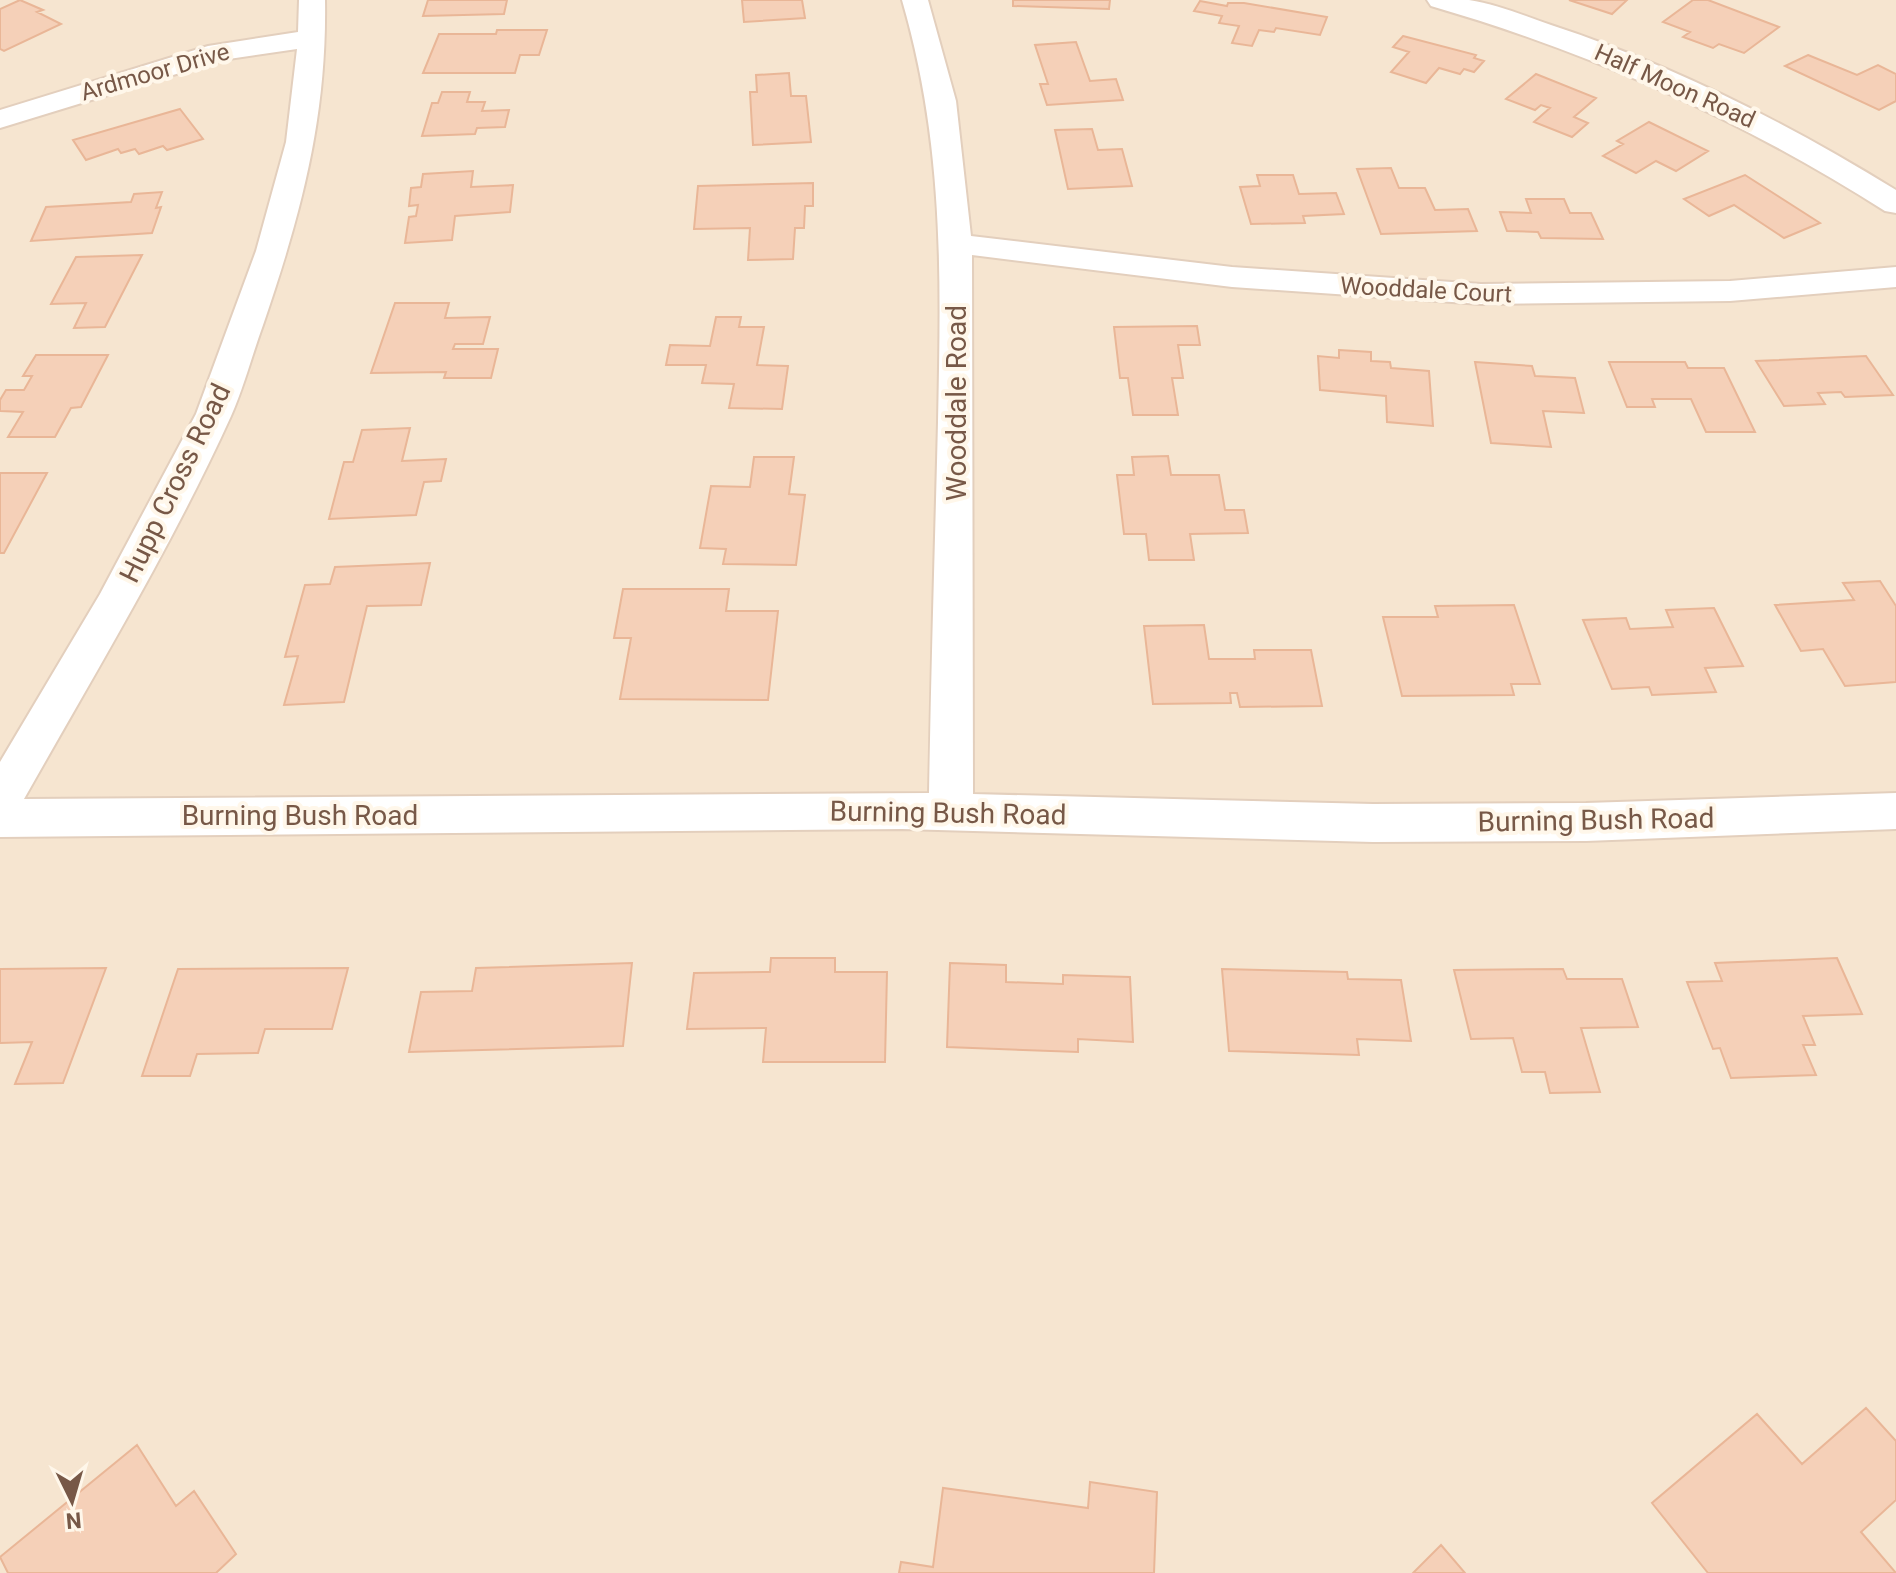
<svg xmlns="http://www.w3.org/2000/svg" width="1896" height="1573" viewBox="0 0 1896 1573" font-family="Roboto,sans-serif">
  <rect width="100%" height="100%" fill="#fef3e2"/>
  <path fill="#f6e5d0" d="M0,0H1896V1573H0Z"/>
  <path fill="#f5d0b8" stroke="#e9b697" stroke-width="2" d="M20,0L43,10L37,12L61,24L4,51L0,49V9Z
    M428,0H507L504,14L423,16Z
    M742,0H802L805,18L744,22Z
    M1013,0H1110L1109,9L1013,6Z
    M1569,0H1627L1612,14Z
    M1693,0H1708L1779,27L1744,53L1719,44L1713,48L1683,37L1690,32L1663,22Z
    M1200,1L1227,6L1228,3H1244L1327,17L1320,35L1276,28L1274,32L1259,30L1252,46L1232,43L1239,26L1219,23L1222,16L1194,11Z
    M497,30H547L539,55H520L515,73H423L439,34H496Z
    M1403,36L1476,55L1474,58L1484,61L1474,72L1464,69L1460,74L1439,68L1426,83L1391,72L1409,52L1393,47Z
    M1076,42L1090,81L1116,79L1123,100L1047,105L1040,84H1048L1035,45Z
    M1808,55L1857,75L1878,65L1896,74V101L1879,110L1785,66Z
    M789,73L791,96H806L811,142L753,145L750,92H757L756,75Z
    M1536,74L1596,98L1574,117L1588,123L1572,137L1534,122L1550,108L1541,105L1535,110L1506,99Z
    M442,92H470L467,102H485L482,111L509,110L505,127L477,128L475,134L422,136L432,103H438Z
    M180,109L203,139L167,150L163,146L139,154L135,149L121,153L118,149L86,160L73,140Z
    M1649,122L1708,151L1676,171L1656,161L1636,173L1603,156L1623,144L1617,141Z
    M1092,129L1098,150L1122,149L1132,186L1068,189L1055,130Z
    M1391,168L1399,188H1425L1435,210L1468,209L1477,231L1381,234L1357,169Z
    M473,171L471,187L513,185L510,212L455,216L452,240L405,243L409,217L416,216L418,205L409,206L411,188L421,187L423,174Z
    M1257,175H1293L1299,194L1336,193L1344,214L1303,216L1305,223L1251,224L1240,187L1260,186Z
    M1745,175L1820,223L1784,238L1734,205L1709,216L1684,199Z
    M813,183V206H805L804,228H795L793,259L748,260L750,228L694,229L698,186Z
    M162,192L156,208L161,207L152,233L31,241L46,207L131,202L134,194Z
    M1526,199H1564L1570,213H1591L1603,239L1541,238L1538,232L1507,231L1500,212L1531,213Z
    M142,255L105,327L74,328L86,303L51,304L76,257Z
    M395,303H449L445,318L490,317L483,344H455L453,349H498L491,378H444L446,372L371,373Z
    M716,317H741L739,327H764L757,365L788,366L782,409L729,408L734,384L702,383L706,365H666L670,345L710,346Z
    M1197,326L1200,345H1178L1183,378H1172L1178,415H1133L1128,378H1120L1114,327Z
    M1339,350L1371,352V361L1390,362L1391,368L1429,371L1433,426L1387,422L1386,396L1320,390L1318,356L1339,358Z
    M36,355H108L81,407L71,408L55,437H8L23,412L0,411V400L6,390H24L32,376H23Z
    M1866,356L1893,395L1845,397L1841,392L1818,393L1825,404L1784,406L1756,361Z
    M1475,362L1532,366L1535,376L1575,378L1584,413L1543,411L1551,447L1491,443Z
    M1609,362H1685L1688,368H1724L1755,432H1706L1691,399H1652L1655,407H1627Z
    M410,428L402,461L446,459L441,481L424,482L416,515L329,519L344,462H353L362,430Z
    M1168,456L1171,475H1219L1225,510H1244L1248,533L1190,534L1194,560H1149L1146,534H1124L1117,475H1134L1132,457Z
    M754,457H794L789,494L805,495L796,565L723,564L726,549L700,548L711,486L750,487Z
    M0,473H47L4,553H0Z
    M430,563L421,605L367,606L344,702L284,705L298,656L285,657L305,585L330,584L335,567Z
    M1880,581L1896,606V682L1845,686L1823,649L1801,651L1775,605L1854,600L1843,583Z
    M623,589H729L726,611H778L768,700L620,699L631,638H614Z
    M1514,605L1540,684H1511L1514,695L1402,696L1383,617H1438L1435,606Z
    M1714,608L1743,666L1705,668L1716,692L1652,695L1649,687L1612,689L1583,620L1626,618L1630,629L1673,627L1666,610Z
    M1204,625L1209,659H1255L1254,650H1311L1322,706L1240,707L1237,693H1230L1231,703L1153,704L1144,626Z
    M771,958H835V972H887L885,1062H763L766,1028L687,1029L694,973L770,972Z
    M1837,958L1862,1014L1803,1016L1815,1045H1803L1816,1075L1731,1078L1720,1048L1713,1049L1687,982L1722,981L1715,963Z
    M632,963L623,1046L409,1052L421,992L472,991L476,968Z
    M950,963L1006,965V982L1063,984V975L1130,977L1133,1042L1078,1039V1052L947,1047Z
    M106,968L63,1083L15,1084L32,1042L0,1043V969Z
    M348,968L332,1029H265L258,1053L197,1054L190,1076H142L178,969Z
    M1222,969L1347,972L1348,979L1401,980L1411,1041L1357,1039L1359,1055L1229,1051Z
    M1563,969L1567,979H1622L1638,1027L1581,1028L1600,1092L1550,1093L1545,1072H1522L1513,1038L1471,1039L1454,970Z
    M1866,1408L1896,1441V1500L1861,1532L1896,1573H1708L1652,1503L1757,1414L1802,1464Z
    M137,1445L176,1506L194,1491L236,1554L216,1573H8L0,1557Z
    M1090,1482L1157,1492L1154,1573H899L901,1562L933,1567L943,1488L1088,1508Z
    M1441,1545L1465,1573H1413Z"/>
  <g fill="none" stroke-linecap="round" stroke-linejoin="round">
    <g stroke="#e3cfbd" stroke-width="4">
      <path id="minor" d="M299,0H325C327,118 301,214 263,325C252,355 244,387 231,416C171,548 95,673 24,799L929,793C931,669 935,546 938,422C941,274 944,144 902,0H928L956,101L971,236L1232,267L1481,284L1730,281L1896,267V287L1730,301L1481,304L1232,287L972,255L973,794L1373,804L1586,803L1896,793V829L1586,841L1373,842L902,829L0,837V762L100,594L196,414L256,251L286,142L297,49L222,60L0,128V110L208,46L298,32Z
        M1427,0C1440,0 1456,0 1469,0C1496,4 1525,16 1551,25C1673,65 1787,123 1896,190V213L1885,211C1742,120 1593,53 1431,6Z"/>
    </g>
    <use href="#minor" fill="#fff" fill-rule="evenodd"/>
  </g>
  <g text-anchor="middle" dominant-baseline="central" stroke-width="8" stroke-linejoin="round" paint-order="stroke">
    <g font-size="24" fill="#775847" stroke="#fff7ea">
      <text transform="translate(155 72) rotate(-16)">Ardmoor Drive</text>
      <text transform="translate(1675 86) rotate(24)">Half Moon Road</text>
      <text transform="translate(1426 290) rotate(3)">Wooddale Court</text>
    </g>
    <g font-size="28" fill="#775847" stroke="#fff7ea">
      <text transform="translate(956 403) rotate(-90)">Wooddale Road</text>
      <text transform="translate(175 483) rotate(-64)">Hupp Cross Road</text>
      <text transform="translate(948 813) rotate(1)">Burning Bush Road</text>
      <text x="300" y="815">Burning Bush Road</text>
      <text transform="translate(1596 820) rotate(-1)">Burning Bush Road</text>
    </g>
  </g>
  <g transform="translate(72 1501) rotate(175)" stroke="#fff7ea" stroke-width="6" paint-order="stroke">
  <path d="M0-6L14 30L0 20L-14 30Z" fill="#775847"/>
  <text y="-12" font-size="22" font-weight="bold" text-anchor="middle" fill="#775847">N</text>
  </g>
</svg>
